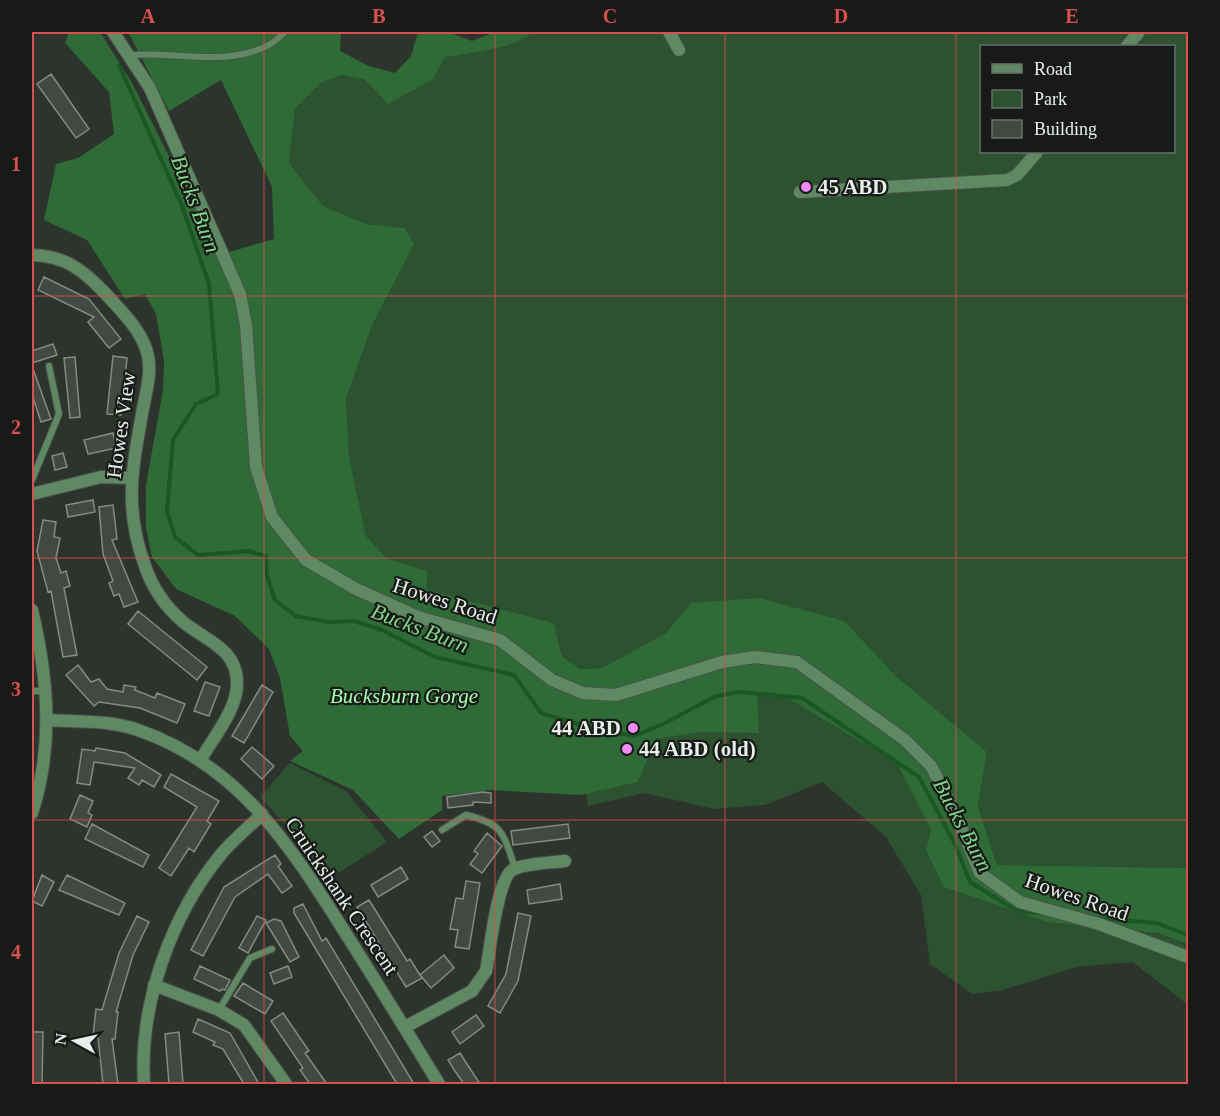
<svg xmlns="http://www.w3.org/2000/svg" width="1220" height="1116" viewBox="0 0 1220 1116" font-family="Georgia,serif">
  <rect width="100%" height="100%" fill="#2d342d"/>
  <path fill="#2d5230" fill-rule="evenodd" d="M532,32H1188V868L997,865L978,806L987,752L896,676L843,621L692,603L666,633L602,668L580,669L562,656L554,623L426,590L427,571L386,558L366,536L349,457L346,398L404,228L367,224L323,206L289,163L295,109L322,82L342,75L365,80L432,79L445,57C466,54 519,48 532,32ZM982,46H1174V152H982Z
    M757,695L784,696L897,762L931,830L926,850L1188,944V1005L1133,962L1076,967L1003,990L972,994L930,964L921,895L886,837L822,782L765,805L714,809L644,793L588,806L586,792L638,782L656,739L701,732Z
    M290,763L346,791L387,842L326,881L297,837L260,797Z"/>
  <path fill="#2e6b36" d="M69,32H100L132,83L219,255L274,239L272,187L221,80L169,111L128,32H341L340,51L369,66L395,73L411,56L418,32H448L472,41L495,32H532C520,48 466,54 445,57L433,79L388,104L365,80L342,75L322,82L295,109L289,163L323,206L367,224L404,228L414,244L372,325L346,398L349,457L366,536L386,558L427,571V590L554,623L562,656L580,669L602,668L666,633L691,603L759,598L844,621L896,676L987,752L978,806L997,865L1188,868V944L1158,933L1048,922L944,887L926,850L931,830L897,763L784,696L757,695L759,733L701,732L656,739L638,782L580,795L491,790L442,796V810L399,839L353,790L290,761L303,751L290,736L280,678L269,649L235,616L176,589L152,557L146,528V485L163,390L164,361L156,314L145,294L125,299L87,240L44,220L56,164L78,158L114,134L109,92L65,43Z"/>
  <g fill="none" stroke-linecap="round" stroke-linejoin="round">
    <path stroke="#195824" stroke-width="4" d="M119,65L182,206L209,284L218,394L196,404L173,440L167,511L175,537L198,555L249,551L266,556L267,576L275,600L296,616L329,622L354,621L382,630L435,657L514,675L541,713L594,729L634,736L665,723L716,696L740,692L802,698L919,777L955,844L970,882L1017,911L1041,913
      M1096,918L1157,923L1188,935"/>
  </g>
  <path fill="#424942" stroke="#838b84" stroke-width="1.5" d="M51,74L89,129L76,138L37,84Z
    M44,277L89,299L121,339L109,348L88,322L94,317L38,290Z
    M53,344L57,355L32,363V351Z
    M113,356L127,358L121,415L107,414Z
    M75,357L80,417L70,418L64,358Z
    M32,366L51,419L41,422L32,394Z
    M113,433L116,448L88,454L84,440Z
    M63,453L67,467L55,470L52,456Z
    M93,500L95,512L68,517L66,505Z
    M113,505L117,539L112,540L138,602L124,607L119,594L114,596L109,583L113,581L103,554L99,507Z
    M43,520L56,522L54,537L60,538L56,558L61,573L66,571L70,586L64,588L77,655L63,657L51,591L48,592L37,551Z
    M138,611L207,667L197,680L128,624Z
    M78,665L91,682L99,679L107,689L123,692L124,685L136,687L135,690L155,698L157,693L185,704L177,723L140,708L99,702L94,706L66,675Z
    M205,682L220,687L209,716L194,711Z
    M262,685L273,692L244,743L232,736Z
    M252,747L274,766L262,779L241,759Z
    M96,748L125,753L161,775L154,787L142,780L139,785L128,778L135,768L94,762L90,785L77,783L82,749L95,751Z
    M171,774L219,801L207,821L211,824L194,852L189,848L171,876L159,868L197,807L164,787Z
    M482,792L491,793V803L473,802V805L448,808L447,797Z
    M80,795L93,801L88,813L92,815L87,827L70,819Z
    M92,824L149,855L143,867L85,839Z
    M568,824L570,838L513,845L511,831Z
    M432,831L440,841L432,847L424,837Z
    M487,833L502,846L482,873L470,864L478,854L474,851Z
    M275,855L281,864L278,866L292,886L282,893L268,874L235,897L203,956L191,950L224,887Z
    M401,867L408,879L378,897L371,885Z
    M42,875L54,882L42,906L32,901Z
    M67,875L125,903L119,915L59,890Z
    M466,881L480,883L469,949L455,947L458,930L450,929L456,898L463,899Z
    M560,884L562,899L529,904L527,890Z
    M369,900L407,961L410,959L422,978L406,987L357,907Z
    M303,904L322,941L326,938L414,1084H397L294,913V908Z
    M518,913L531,916L518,981L500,1013L488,1006L506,974Z
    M137,916L149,922L133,955L116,1012H118L115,1039H112L118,1084H103L98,1037L93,1036L96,1009L102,1010L119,953Z
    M257,916L266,920L248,953L239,948Z
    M274,919L281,921L299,957L290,962L266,923Z
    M444,955L454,968L431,988L420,975Z
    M200,966L230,980L225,990L222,989L220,991L194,979Z
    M288,966L292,977L274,984L270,973Z
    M243,983L273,1001L265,1014L234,996Z
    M283,1013L309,1051L305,1053L327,1084H310L300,1070L303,1068L271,1021Z
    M476,1015L484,1026L460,1044L452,1032Z
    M198,1019L230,1033L259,1084H244L223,1049L213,1045L215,1042L193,1032Z
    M32,1032H43L42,1084H32Z
    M179,1032L183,1084H169L165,1034Z
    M460,1053L467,1064L480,1084H464L455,1071L448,1060Z"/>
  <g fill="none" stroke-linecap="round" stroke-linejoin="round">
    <g stroke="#4b524b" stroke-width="8">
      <path id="lane" d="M130,55C175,51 224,67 267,46C274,43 280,36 285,32
        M32,480L59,414L49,366
        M32,691H46
        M442,830L466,815C504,824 503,833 515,868
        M219,1010L250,958L272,949"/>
    </g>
    <g stroke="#4b524b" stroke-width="14">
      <path id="street" d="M113,32L150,88L240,294L246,325L256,467L272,517L306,560L356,589L418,617L500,640L552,680L583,693L616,695L722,662L755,657L797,662L905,740L931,766L955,813L980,873L1020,902L1099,924L1188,957
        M669,32L679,50
        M1127,46L1139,32
        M800,192L1007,180L1017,175L1037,152
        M32,255C65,256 82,269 105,293C121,311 143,331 148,356C152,374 145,396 142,414C132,470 124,509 145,566C152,587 166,607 182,621C204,640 237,648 237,682C238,709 213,738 201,759
        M32,494L101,477L130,478
        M32,610C48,678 54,745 32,813
        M48,720C77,722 111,720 138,730C242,766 292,849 348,937C379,986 409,1035 439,1084
        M154,985L219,1010L244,1025L286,1084
        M405,1027L472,991L486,971C490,952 497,876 514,869C528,863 550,863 565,861
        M144,1084C139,1004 171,915 222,853C234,839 249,827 262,814"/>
    </g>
    <use href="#lane" stroke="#5f8962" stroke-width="6"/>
    <use href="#street" stroke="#5f8962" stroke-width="12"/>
  </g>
  <path fill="none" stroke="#da504f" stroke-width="1.5" stroke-opacity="0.55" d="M264,32V1084M495,32V1084M725,32V1084M956,32V1084M32,296H1188M32,558H1188M32,820H1188"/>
  <g fill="#f18af4" stroke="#171a17" stroke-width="2">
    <circle cx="806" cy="187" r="6"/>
    <circle cx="633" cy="728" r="6"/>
    <circle cx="627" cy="749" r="6"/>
  </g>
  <g text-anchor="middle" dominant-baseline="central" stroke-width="4.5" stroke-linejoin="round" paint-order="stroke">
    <g font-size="21" font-weight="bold" fill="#eaeeea" stroke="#171a17" text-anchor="start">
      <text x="818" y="187">45 ABD</text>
      <text x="621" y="728" text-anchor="end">44 ABD</text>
      <text x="639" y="749">44 ABD (old)</text>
    </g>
    <g font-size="21" fill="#eaeeea" stroke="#171a17">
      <text transform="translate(121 425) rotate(-82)">Howes View</text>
      <text transform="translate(445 601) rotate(18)">Howes Road</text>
      <text transform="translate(342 896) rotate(56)">Cruickshank Crescent</text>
      <text transform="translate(1077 897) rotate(19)">Howes Road</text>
    </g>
    <g font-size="21" font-style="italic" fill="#a7fcae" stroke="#171a17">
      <text x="404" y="696">Bucksburn Gorge</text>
    </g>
    <g font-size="22" font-style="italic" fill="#83d78b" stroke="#171a17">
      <text transform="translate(196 204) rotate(69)">Bucks Burn</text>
      <text transform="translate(420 628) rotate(21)">Bucks Burn</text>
      <text transform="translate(963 825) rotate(62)">Bucks Burn</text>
    </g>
  </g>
  <rect width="1220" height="1116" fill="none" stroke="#171a17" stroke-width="66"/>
  <rect x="980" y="45" width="195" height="108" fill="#171a17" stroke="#6b6f6b" stroke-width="1.5"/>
  <rect x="992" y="64" width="30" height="9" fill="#5f8962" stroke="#6b6f6b" stroke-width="1.5"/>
  <text x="1034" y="75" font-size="18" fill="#eaeeea">Road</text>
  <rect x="992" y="90" width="30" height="18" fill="#2d5230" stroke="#6b6f6b" stroke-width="1.5"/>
  <text x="1034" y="105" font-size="18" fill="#eaeeea">Park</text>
  <rect x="992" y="120" width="30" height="18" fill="#424942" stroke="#6b6f6b" stroke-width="1.5"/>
  <text x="1034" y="135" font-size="18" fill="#eaeeea">Building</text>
  <g transform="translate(75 1041) rotate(278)" stroke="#171a17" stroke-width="4.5" paint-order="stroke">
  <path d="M0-4.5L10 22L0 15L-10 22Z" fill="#eaeeea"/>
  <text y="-9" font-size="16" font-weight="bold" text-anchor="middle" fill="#eaeeea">N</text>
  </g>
  <rect x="33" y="33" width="1154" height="1050" fill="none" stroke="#da504f" stroke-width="2"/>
  <g font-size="20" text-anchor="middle" font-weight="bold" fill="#da504f">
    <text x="148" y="23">A</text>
    <text x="379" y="23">B</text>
    <text x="610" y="23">C</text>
    <text x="841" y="23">D</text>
    <text x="1072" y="23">E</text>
    <text x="16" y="171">1</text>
    <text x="16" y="434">2</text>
    <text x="16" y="696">3</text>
    <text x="16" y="959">4</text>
  </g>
</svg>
